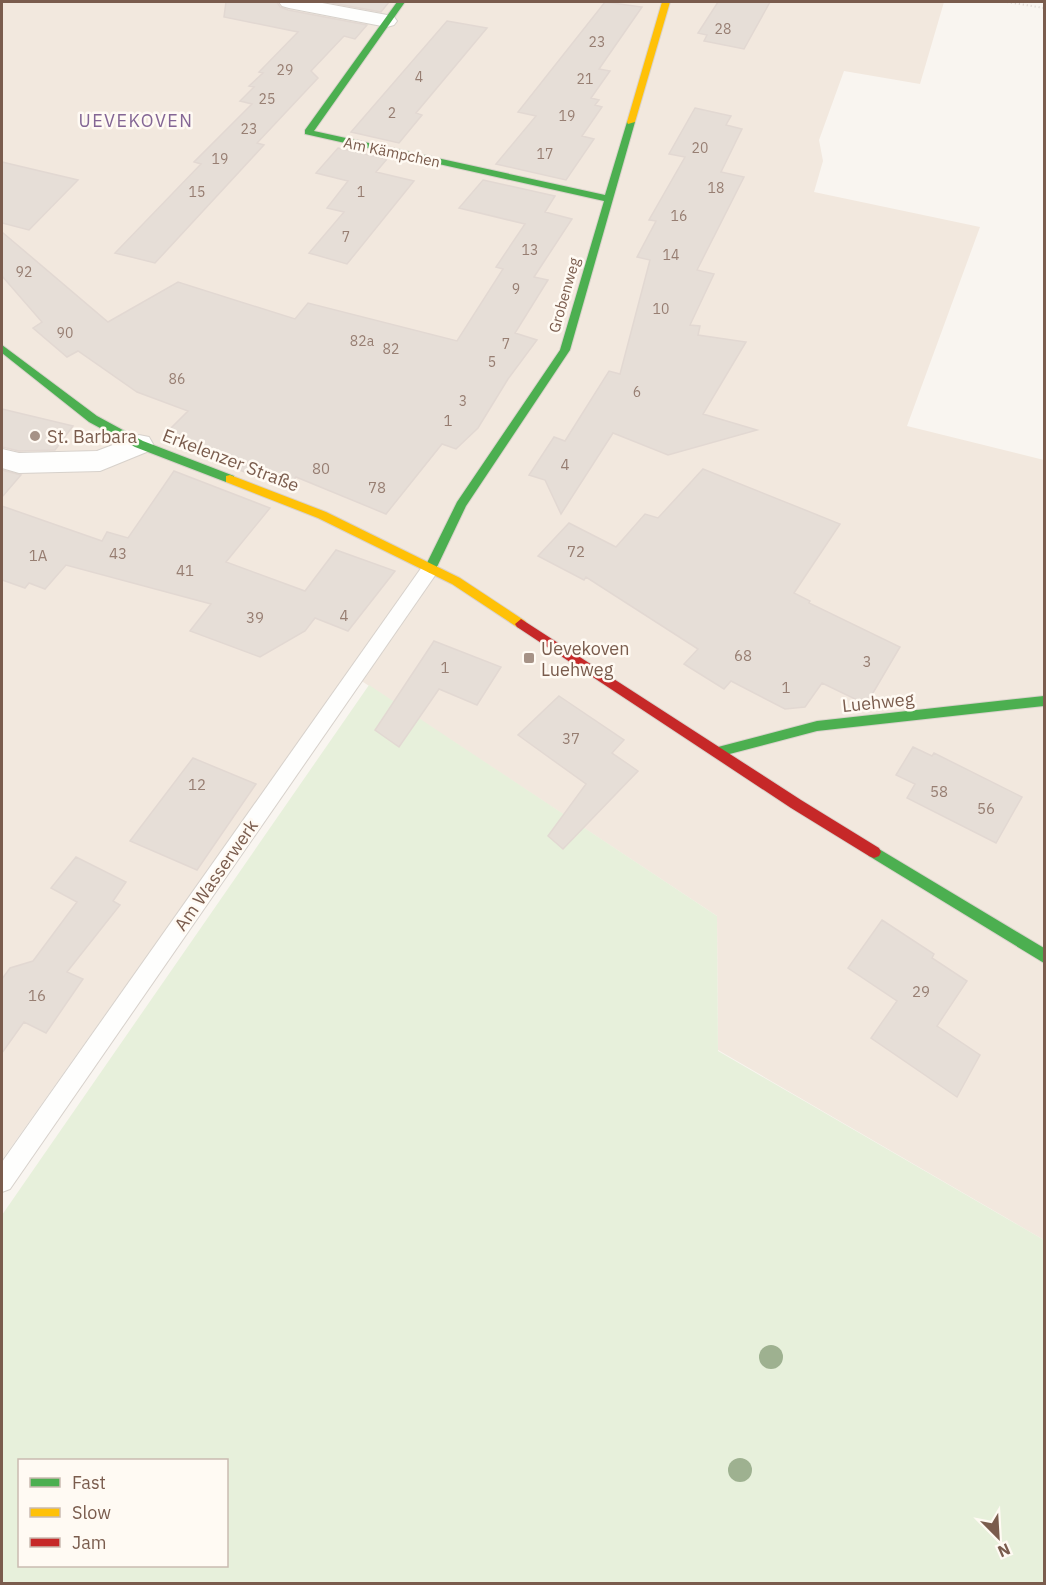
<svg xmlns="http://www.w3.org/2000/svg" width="1046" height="1585" viewBox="0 0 1046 1585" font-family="'IBM Plex Sans',sans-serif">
  <rect width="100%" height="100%" fill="#f9f5f0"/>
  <path fill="#f2e8de" d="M2,2H944L920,84L844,71L819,140L823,161L814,192L980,227L907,426L1044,460V1240L718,1050L717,916L348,672L2,1160Z"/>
  <path fill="#e7f0db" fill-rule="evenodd" d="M369,685L717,916L718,1051L1044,1240V1583L2,1584V1215ZM20,1460H226V1566H20Z"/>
  <path fill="#e6ded7" stroke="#e2d8d2" stroke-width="1.5" d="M226,2H277L280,7L288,10L367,25L355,39L344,36L311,71L318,78L257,143L264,145L155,263L115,253L201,164L194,162L252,104L240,101L254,87L249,86L263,73L259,72L298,32L224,17Z
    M327,2H389L381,12Z
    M605,2L642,7L599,69L610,71L591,98L599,100L595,105L602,107L582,136L594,139L566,180L496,164L536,116L518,112Z
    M718,2H770L744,49L704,41L707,35L698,33Z
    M447,21L487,28L416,113L422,115L399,143L351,132Z
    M695,108L731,116L726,125L742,129L721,172L744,177L697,270L714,274L690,325L700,326L698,335L746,342L703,414L757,430L668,455L613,433L561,514L545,480L529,475L554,437L565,441L609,371L620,374L650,260L637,257L656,221L649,220L685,157L669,154Z
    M338,148L387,159L376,172L414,181L347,264L309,253L344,212L327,208L348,181L316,173Z
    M2,162L78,180L29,230L2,223Z
    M483,180L555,196L545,212L572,219L534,277L548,280L515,333L537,340L508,379L478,428L456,449L442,444L386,514L296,477L286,488L188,450L192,443L166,433L188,411L137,392L78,351L67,357L33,328L42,322L2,276V232L108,322L178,282L295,319L308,303L457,341L503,269L496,267L525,224L459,208Z
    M2,409L73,426L55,450L19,451L2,447Z
    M703,469L840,524L794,593L810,601L809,603L900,647L870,698L857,700L822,683L805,707L785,709L731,681L724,689L684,664L698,649L586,577L584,580L538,556L569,523L616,547L645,514L658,518Z
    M2,470L21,475L2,497Z
    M174,471L270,508L226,562L305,591L336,550L395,571L348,631L315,618L305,631L260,657L190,631L211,604L66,565L45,589L29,583L25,588L2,580V506L102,541L107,532L128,538Z
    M434,641L501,667L477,705L439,689L399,747L375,730Z
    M559,696L624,740L612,753L638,771L563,849L548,836L586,784L518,735Z
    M913,747L932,756L934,753L1022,797L996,843L907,798L915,784L896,775Z
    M193,758L256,784L197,870L130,841Z
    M76,857L126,882L113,901L120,905L67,972L83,979L46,1033L24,1022L2,1053V979L10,968L33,961L77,902L51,888Z
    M882,920L934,954L932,958L967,981L937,1026L980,1055L957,1097L871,1038L897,1001L848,968Z"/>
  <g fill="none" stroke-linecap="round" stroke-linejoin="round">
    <g stroke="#d7d1cb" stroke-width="2">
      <path id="lane" d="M430,563L436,564L439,569L436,574L10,1189L2,1192V1162L424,564Z"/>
    </g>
    <g stroke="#d7d1cb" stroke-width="2">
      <path id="street" d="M279,2H317L387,15L394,17L397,21L394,25L387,27L289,8L282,6Z
        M139,435L149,437L153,444L149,451L100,471L19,473L2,468V449L19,453L97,451Z"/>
    </g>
    <g stroke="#d9d2cb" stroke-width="2">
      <path id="fast" d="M397,2H405L314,131L605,195L627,122L631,119L635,122L570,350L466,506L436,569L430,573L424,569L457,502L560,350L604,201L305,134V130Z
        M2,345L97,416L143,441L234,476V482H226L135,447L89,422L2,353Z
        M1044,696V706L817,731L718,757L713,756L711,752L713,748L718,747L817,721Z
        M874,846L1044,948V963L869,856L867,852L869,848Z"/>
    </g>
    <g stroke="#d9d2cb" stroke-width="2">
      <path id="slow" d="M662,2H670L635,122L628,124L627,122Z
        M230,475L326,512L460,578L525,621L527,624L521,629L517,627L452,584L318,518L226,482V476Z"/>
    </g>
    <g stroke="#d9d2cb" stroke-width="2">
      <path id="jam" d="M521,619L801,800L879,848L881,852L879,856L874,858L869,856L791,808L517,627L515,624Z"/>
    </g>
    <path stroke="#dcd5d0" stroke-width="2" stroke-dasharray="1 3" stroke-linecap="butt" d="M1007,2L1044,8"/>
    <use href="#lane" fill="#fefefd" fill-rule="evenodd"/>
    <use href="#street" fill="#fefefd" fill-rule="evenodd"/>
    <use href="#fast" fill="#4caf50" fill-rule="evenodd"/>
    <use href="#slow" fill="#ffc107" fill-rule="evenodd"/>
    <use href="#jam" fill="#c62828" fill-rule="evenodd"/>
  </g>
  <g fill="#9eb190">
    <circle cx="771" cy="1357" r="12"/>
    <circle cx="740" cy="1470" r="12"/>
  </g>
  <g fill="#a69286" stroke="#fffaf3" stroke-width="2">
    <circle cx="35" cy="436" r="6"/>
    <rect x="523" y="652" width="12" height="12" rx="3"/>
  </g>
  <g text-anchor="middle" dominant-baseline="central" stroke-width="5" stroke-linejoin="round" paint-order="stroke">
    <g font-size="14" fill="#977e72">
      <text x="723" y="29">28</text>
      <text x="597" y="42">23</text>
      <text x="285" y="70">29</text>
      <text x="419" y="77">4</text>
      <text x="585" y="79">21</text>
      <text x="267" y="99">25</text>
      <text x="392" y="113">2</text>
      <text x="567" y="116">19</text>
      <text x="249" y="129">23</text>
      <text x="700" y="148">20</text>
      <text x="545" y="154">17</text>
      <text x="220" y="159">19</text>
      <text x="716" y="188">18</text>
      <text x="197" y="192">15</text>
      <text x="361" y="192">1</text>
      <text x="679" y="216">16</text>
      <text x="346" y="237">7</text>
      <text x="530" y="250">13</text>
      <text x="671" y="255">14</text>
      <text x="24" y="272">92</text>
      <text x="516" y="289">9</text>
      <text x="661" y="309">10</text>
      <text x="65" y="333">90</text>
      <text x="362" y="341">82a</text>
      <text x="506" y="344">7</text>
      <text x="391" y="349">82</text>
      <text x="492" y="362">5</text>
      <text x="177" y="379">86</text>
      <text x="637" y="392">6</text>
      <text x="463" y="401">3</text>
    </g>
    <g font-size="15" fill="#7a5c4d" stroke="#fffaf3">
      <text transform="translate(392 152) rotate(12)">Am Kämpchen</text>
      <text transform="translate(564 295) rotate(-74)">Grobenweg</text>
    </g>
    <g font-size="15" fill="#977e72">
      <text x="448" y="420">1</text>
      <text x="565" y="464">4</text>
      <text x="321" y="468">80</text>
      <text x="377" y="487">78</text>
      <text x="576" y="551">72</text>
      <text x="118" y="553">43</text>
      <text x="38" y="555">1A</text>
      <text x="185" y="570">41</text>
      <text x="344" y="615">4</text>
      <text x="255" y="617">39</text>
      <text x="743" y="655">68</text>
      <text x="867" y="661">3</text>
      <text x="445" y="667">1</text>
      <text x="786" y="687">1</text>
      <text x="571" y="738">37</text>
      <text x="197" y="784">12</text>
      <text x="939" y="791">58</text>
      <text x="986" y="808">56</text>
      <text x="921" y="991">29</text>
      <text x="37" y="995">16</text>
    </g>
    <g font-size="18" letter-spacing="1.5" fill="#846695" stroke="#fffaf3">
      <text x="136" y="120">UEVEKOVEN</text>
    </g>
    <g font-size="18" fill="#7a5c4d" stroke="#fffaf3" text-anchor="start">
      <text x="47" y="436">St. Barbara</text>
      <text x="541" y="648">Uevekoven<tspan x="541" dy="21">Luehweg</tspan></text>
    </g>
    <g font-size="18" fill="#7a5c4d" stroke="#fffaf3">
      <text transform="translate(231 460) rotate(21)">Erkelenzer Straße</text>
      <text transform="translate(878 702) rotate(-6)">Luehweg</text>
      <text transform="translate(216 875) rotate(-55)">Am Wasserwerk</text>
    </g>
  </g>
  <rect width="1046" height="1585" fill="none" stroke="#7a5c4d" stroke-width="6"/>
  <rect x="18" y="1459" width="210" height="108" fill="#fffaf3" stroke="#cabbb1" stroke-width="1.5"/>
  <rect x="30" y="1478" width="30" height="9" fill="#4caf50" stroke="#cabbb1" stroke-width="1.5"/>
  <text x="72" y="1489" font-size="18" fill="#7a5c4d">Fast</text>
  <rect x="30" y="1508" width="30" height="9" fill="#ffc107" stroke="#cabbb1" stroke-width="1.5"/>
  <text x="72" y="1519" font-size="18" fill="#7a5c4d">Slow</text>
  <rect x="30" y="1538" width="30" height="9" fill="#c62828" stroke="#cabbb1" stroke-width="1.5"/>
  <text x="72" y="1549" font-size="18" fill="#7a5c4d">Jam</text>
  <g transform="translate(998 1537) rotate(156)" stroke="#fffaf3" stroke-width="4.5" paint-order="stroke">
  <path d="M0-4.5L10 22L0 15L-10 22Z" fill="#7a5c4d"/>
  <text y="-9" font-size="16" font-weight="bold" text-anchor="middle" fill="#7a5c4d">N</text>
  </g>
</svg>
